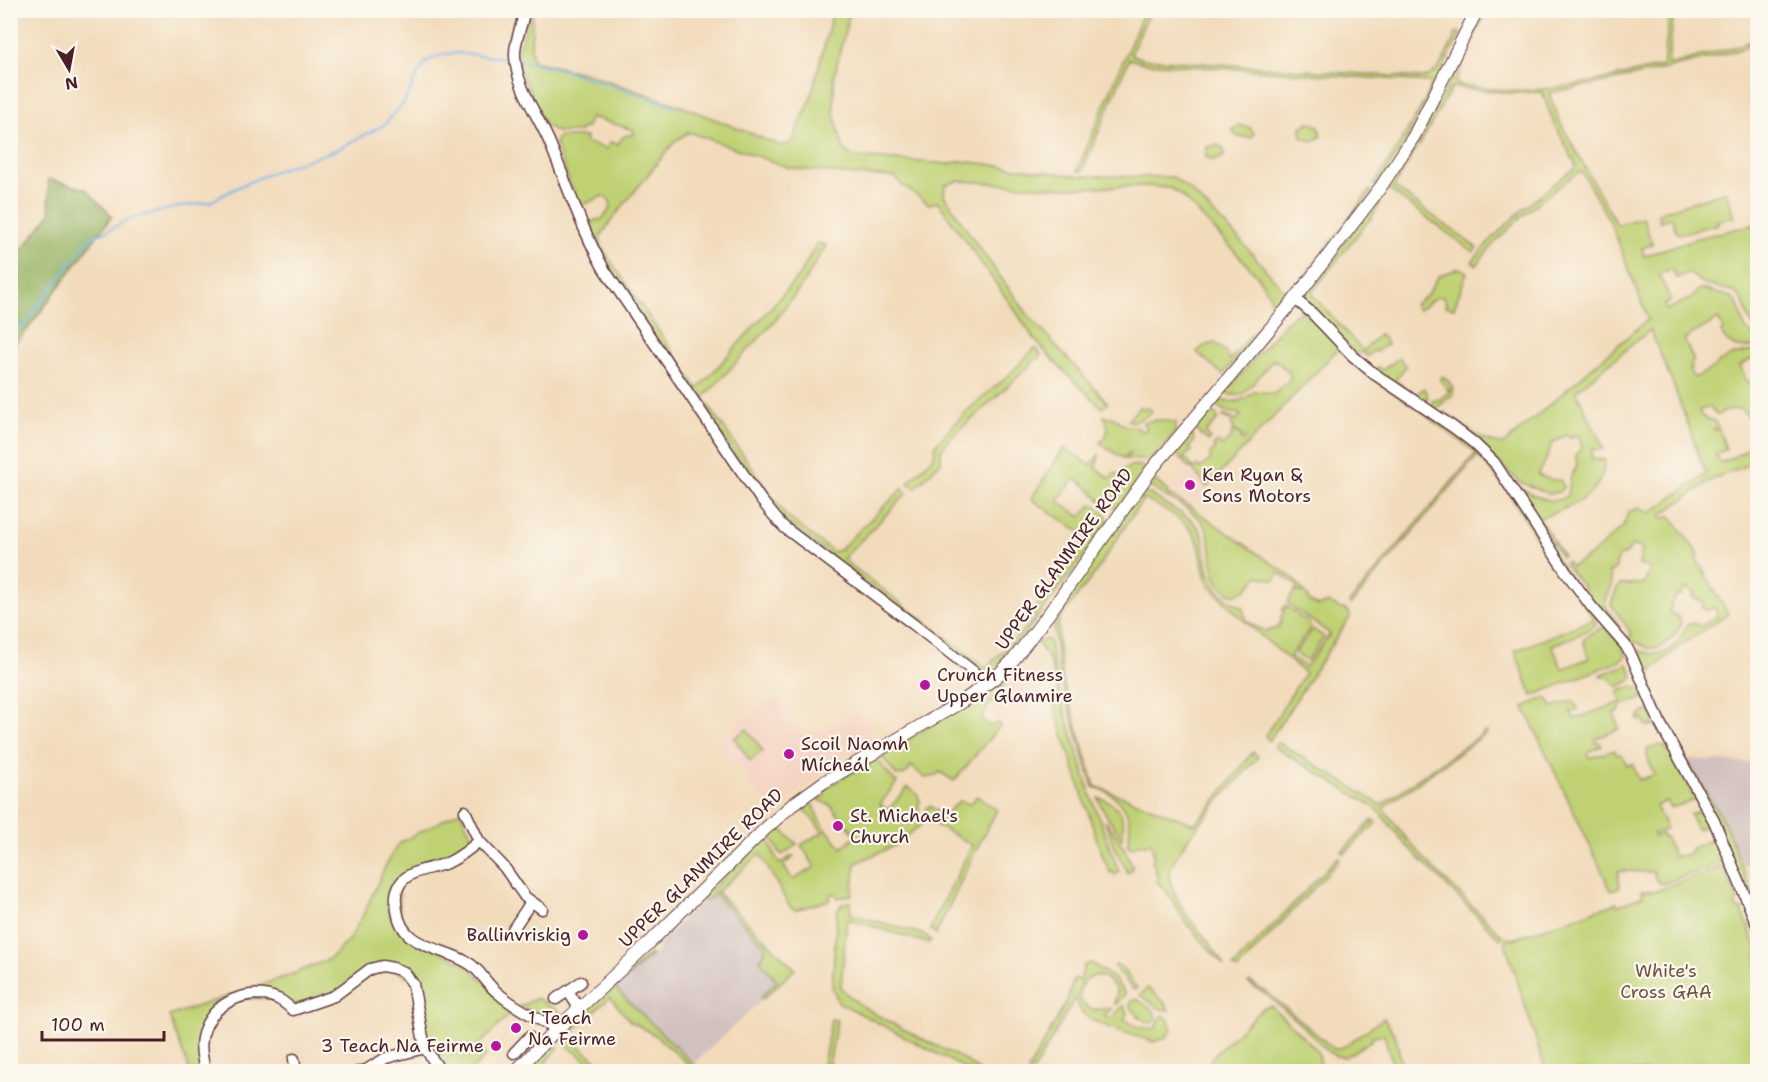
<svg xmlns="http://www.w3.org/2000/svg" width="1768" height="1082" viewBox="0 0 1768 1082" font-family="'Shantell Sans',sans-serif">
  <rect width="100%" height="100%" fill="#fbf7ec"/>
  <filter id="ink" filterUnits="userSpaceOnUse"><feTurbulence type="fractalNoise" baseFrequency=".0167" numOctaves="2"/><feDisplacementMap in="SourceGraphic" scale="12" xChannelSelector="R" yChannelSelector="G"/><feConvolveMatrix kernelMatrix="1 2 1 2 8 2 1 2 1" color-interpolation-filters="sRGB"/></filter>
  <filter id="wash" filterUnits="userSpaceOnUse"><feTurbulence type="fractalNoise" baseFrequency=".008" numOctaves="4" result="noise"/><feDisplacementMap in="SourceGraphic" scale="24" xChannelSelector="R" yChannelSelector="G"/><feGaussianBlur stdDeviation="1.35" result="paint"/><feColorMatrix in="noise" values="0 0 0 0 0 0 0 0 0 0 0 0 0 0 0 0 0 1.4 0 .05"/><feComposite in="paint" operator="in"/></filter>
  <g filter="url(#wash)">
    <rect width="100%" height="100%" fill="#f2dbbb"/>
    <path fill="#f5d3c2" d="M1184,462L1189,467H1190L1207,487L1189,506L1167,493L1179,481L1181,483L1185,480L1183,477L1186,475L1178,467Z
      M1016,670L1042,688L1057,703L1054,706L1043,709L1018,705L1000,690Z
      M775,697L806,738L857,710L877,740L829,767L774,811L715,740Z"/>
    <path fill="#d1c0bd" d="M1686,759L1757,763V865H1742L1725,824Z
      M717,892L795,969L693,1064L615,988L651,956L659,952V943L703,899L706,902Z"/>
    <path fill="#bfd173" stroke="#84784f" stroke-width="1.5" d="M529,11H533L531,46L533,61L591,75L689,109L782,146L792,142L810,101L833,11H850L834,77V113L843,148L853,157L950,164L961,161L971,162L1077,176L1173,177L1191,191L1239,239L1281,287L1287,291L1293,290L1336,236L1370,190L1373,192L1339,237L1223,375L1197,352L1204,346L1215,343L1225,351L1230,360L1272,311L1270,296L1257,275L1182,196L1170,188L1148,186L1066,188L959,181L945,185L944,195L977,245L1029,316L1108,403L1102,408C1073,379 1040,352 1019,316L938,202L929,204L901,184L895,177L856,175L790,168L689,132L675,141L614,217L600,237L602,248L698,389L799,276L817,243L826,245L805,281L775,321L703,398L785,515L833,552L839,550L903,488L907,493L843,559L986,668L1036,618L1034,615L1037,606L1088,537L1031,499L1064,448L1090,465L1099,455L1096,468L1109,478L1115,473L1120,475C1126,466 1132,464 1142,466L1144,473L1118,508C1094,503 1097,491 1077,480H1073L1058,501L1081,517L1090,506L1094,505L1105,513L1107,520L1109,522L1016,646L1012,648L1013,649L995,668L984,673L782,519L772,509L603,260L589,231L592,221L602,219L611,208L610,201L604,196C595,198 587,205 578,205L555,143L558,137H586L585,142L607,149L609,142L618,144C621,137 626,134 633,135L634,130L591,117L586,128L581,129L580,132H557L547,126L545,127L519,67L518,49L528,22Z
      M1144,11H1150L1131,53L1133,55L1144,59L1423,78C1442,74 1449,47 1457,32L1461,33L1405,143L1377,187L1374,185C1389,161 1404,137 1418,112C1423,103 1431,92 1431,82L1144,63L1129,59L1082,171H1077Z
      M1483,11H1487L1465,56L1458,77L1452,76Z
      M1670,11H1674L1668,65L1728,49L1757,39V44C1690,66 1619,79 1549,93L1560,122L1617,225L1643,217L1652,244L1642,248L1644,256L1694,239L1757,224V252L1754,253L1755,257H1758L1757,328C1746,324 1748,305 1739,296C1730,287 1715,289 1704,284C1698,281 1694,275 1688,273L1676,278L1672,269L1659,274L1671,301L1664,305L1666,310L1692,298L1699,289C1706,289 1711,292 1718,294C1723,295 1728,295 1732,298C1746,308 1736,332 1757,335V345C1743,351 1726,347 1721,331L1724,329L1718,319L1684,339L1693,359V362L1690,365L1692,368L1689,370L1694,378L1715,367L1719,362L1734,355L1757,350V356L1740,366L1747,383L1756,379L1753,370L1757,367V425L1741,409H1732L1717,415L1709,407L1700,410V414C1704,419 1708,421 1714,420L1718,427L1714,428L1715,431L1719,429L1726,449L1716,454L1720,463L1744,452L1757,439L1758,461L1715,478L1661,515L1664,519L1670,515L1699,555L1696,558L1728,614L1683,644L1648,673L1654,693L1652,694L1642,665L1634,653L1637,650C1665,659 1676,651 1687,625L1693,623L1701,626L1718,616L1714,607L1708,611L1702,608L1704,602L1692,597L1694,592L1684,588L1681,596L1676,595L1669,612C1672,614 1679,616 1680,620C1684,629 1665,646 1657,648C1646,651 1636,639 1626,639L1632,635L1611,604L1618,586L1621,584H1645L1650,568L1639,565L1642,551L1640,547L1632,546L1626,554L1619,556L1615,569L1609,572C1610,577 1612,581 1611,586C1609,593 1603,597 1605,604C1608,614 1619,619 1619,630L1615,628L1564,563L1567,561L1571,567L1591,555L1624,526L1628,512L1638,508L1650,513L1706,474L1673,384L1650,330L1576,391L1600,440L1603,449H1592V459L1605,460C1603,497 1569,508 1539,518L1563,556L1561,557L1517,490L1522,489C1537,496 1554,507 1568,495L1571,476L1577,466L1576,455L1582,447L1579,437L1575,435L1571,437L1566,435L1552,443L1546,460L1538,475L1552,480H1560L1564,486L1559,492L1549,494L1520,482L1442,415L1445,412C1462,425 1482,444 1504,444L1648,319L1612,226L1582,172L1577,173C1544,197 1500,231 1477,265L1472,262C1500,226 1539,195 1576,167L1575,163L1554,123L1542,92L1509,93L1452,87L1419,146L1416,144L1451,79L1457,80V85C1473,86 1491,89 1507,90C1560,92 1613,77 1663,66Z
      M1309,122L1319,126L1321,137L1312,141L1302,138L1301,127Z
      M1239,125L1250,128L1254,133L1251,138L1236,136L1232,130Z
      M1218,145L1224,149V156L1214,161L1205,156L1207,147Z
      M1413,148L1416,149L1394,187L1477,248L1473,252L1386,187Z
      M1726,191L1734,217L1717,220L1718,224L1679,234L1676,232L1672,218L1660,221L1658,213Z
      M1382,193L1384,195L1373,215L1311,293L1363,351L1380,334L1387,344L1376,352L1374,350L1367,357L1363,352L1360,354L1354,353L1306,301L1304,295Z
      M1459,268L1467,272L1454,308L1445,306L1446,304L1443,297H1437L1418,310L1414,305L1427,295L1439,276Z
      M1300,309L1415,407L1366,374L1338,349L1207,487L1191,467L1189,468L1173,450L1190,434L1193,436L1194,442L1189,447L1192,451L1184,457L1194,468L1197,465L1200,468L1211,459L1210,453L1215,449L1213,446L1218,442L1222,446L1232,437L1231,432L1233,431L1243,436L1241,439L1243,441L1246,438L1233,429L1234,428L1231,423L1234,421L1232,418L1229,420L1223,417L1224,415L1237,420L1241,415L1223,410L1215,405L1219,400C1234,404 1243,401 1255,391L1274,394L1290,379V374L1278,362L1273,360C1262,372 1254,385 1241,395H1230L1226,392L1286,322L1294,315L1300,313Z
      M1034,349H1037L1041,355L979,413L950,438L941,450V462L915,488L908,483L934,456L936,444L968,410L1008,376Z
      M1399,358L1406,366L1395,380L1416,396L1423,388L1426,391L1428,398L1421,401L1375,371L1378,367L1382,370Z
      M1443,376L1449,382L1454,390L1453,394L1435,410L1432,408V401L1440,399L1451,390L1449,389L1448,390L1440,379Z
      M1140,406L1144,410L1147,407L1152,411C1145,417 1138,424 1128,420Z
      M1420,411L1465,440L1495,468L1598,620C1592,632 1565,640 1552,645L1562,669L1589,658L1583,641C1588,634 1596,630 1604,627L1618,640L1626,655L1625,658L1615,663L1532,696L1515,651L1594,619L1549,558L1508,492L1478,455L1351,605L1349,603L1476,453Z
      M1208,413L1217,415L1218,419L1206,433L1210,439L1208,441L1194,429Z
      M1104,416L1114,418L1124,425L1137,427L1142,432L1147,428L1143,423C1155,419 1163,419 1176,423L1175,432L1152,459L1145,461L1144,460L1125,459L1131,453L1130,452L1123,458L1100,443C1109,434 1110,427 1104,416Z
      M1151,480L1157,482L1168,492L1167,494L1189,506L1293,578L1304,591L1295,590L1298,586L1279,573L1275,580L1259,576C1252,582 1247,591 1238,594C1233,596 1229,594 1226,590C1205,573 1216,546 1205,526C1196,510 1167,499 1152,488V485L1149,482Z
      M1140,492L1149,494L1192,520L1200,530L1203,538L1209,573L1217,589L1232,602L1242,607L1246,619L1252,625L1266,631L1278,628L1282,620L1280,618L1285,611L1282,610L1285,606L1295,612L1301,618L1307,620L1311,627L1290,656L1306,667L1330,634L1287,603L1295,591L1299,593H1305L1310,602L1319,606L1330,603L1340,609H1344L1349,612L1350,617L1269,741L1265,736L1305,673C1280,652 1254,631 1231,608C1224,601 1215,593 1209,584C1203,575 1203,564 1201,553C1196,523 1169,511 1143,499L1093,576L1059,619L1058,643L1063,681L1095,786L1194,824L1211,806L1253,752L1258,757C1240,778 1169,852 1169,875C1170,885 1176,897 1181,905C1192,926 1216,947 1224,966L1187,924L1167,892L1156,880L1159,877L1155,872L1157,870L1152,862L1154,856L1152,852L1155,850L1150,842L1145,845L1140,843L1132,848L1128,846C1127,840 1130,834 1130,827C1129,806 1113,791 1093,787L1059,674L1054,632L1055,617L1061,604Z
      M1313,629L1324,637L1307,661L1295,653Z
      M1048,639L1050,643L1054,669L1061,699L1090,793L1119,872L1115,875L1112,871L1110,873L1100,849L1054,706L1060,700L1049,659L1037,642Z
      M1628,664L1633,675L1630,681L1617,687L1611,679L1600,675Z
      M1005,680L1007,681L1001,689L1002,691L992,703L988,691Z
      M1633,686L1638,688L1641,695H1644V698L1620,706V711L1614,713L1619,729L1595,739L1596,743L1599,742L1602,746L1588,752L1590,758L1615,750L1617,755L1620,754L1623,756L1627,766L1633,764L1639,780L1654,775L1647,756V749L1658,745L1665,746L1667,751H1670L1692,793L1694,796L1696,795L1698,799L1671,808L1666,801L1656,806L1667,829L1653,834L1654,837L1662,834L1663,837L1665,836L1674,857L1680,855L1682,856L1690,853L1691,849L1712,839L1718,841L1724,856L1720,863L1663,884L1657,882L1653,872L1618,871L1620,887L1611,890L1524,707L1547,697L1552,707L1574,701L1578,709L1571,712L1574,719L1622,702L1618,692Z
      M985,693L989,705L981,719L991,726L998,723L1000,726L954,781L940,772L935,776L925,778L911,766C908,773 904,776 897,776L883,758V754Z
      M1656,700L1686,759L1725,824L1756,903L1750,899L1653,701Z
      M1650,710L1655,725L1646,726L1643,719L1639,721L1638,717L1641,716L1640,714Z
      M747,729L763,751L750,761L734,738Z
      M1486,731L1487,733L1383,808L1405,837L1431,866L1503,936L1500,939L1405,844L1376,808L1274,747L1277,743L1281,744L1381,805Z
      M875,759C884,764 887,776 897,782L880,804L888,810L908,787L916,793L920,800L918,809L923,823L894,846L856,863L852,895L838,898L835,893L830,895V900L795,910L790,907L760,854L717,892L795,969L763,999L761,997L777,981L760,960L764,954L766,947L715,894L706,902L703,899L706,894L766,839H768L779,864L792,856L794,857L783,865L793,880L815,867L801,845L823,832L801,805L808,807L813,804L819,820L842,848L856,835L832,808L833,807L819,800L825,796L824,789Z
      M977,796L997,810L977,848L936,934L930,929L972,845L927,820L926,808L930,806L944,816L959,801L970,804Z
      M1098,798C1119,802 1127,819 1122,839C1115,826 1101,811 1098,798Z
      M1702,810L1710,824L1697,829L1690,814Z
      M460,811L474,840L440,862L399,879L400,929L465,964L515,1009L478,1046L486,1056L471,1071H445L427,1045L414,980L384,964L334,996L293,1010L275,998L233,999L203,1034L206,1071H190L169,1016L293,974L331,958L350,938L362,917L386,865L399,843Z
      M1105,820C1113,831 1132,856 1132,869L1128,873L1114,847Z
      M1373,820L1376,823L1344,854L1342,851Z
      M779,827L797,844L782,855C778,852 772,839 772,833Z
      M1338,857L1340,860L1237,970L1233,967Z
      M1721,867L1728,869L1726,872L1738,900L1735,904L1737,909L1742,910L1757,949L1758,1057L1753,1058L1754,1062L1757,1061V1071H1546L1505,942L1506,938L1513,939L1617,903L1618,906L1643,896L1642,891H1656Z
      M851,902V914L925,935L931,940L928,943L847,919L841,986C848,1006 938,1046 961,1058C968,1062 974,1067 980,1071H970L838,1002L832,986L837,911L842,904Z
      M650,954L651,956L615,988L693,1064L704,1071H698L690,1066L655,1035L630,1021L610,997L576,1028L572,1036L578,1045L609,1071H600L564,1043L561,1036L563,1030L623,974L629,972Z
      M1091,963L1114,978L1125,994L1116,1004L1114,1003C1118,993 1118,989 1110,982C1089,961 1066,997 1089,1008C1097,1012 1104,1007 1112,1009L1104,1015L1106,1018L1112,1017L1124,1005L1127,1013L1124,1019C1134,1026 1143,1030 1155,1028L1163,1015L1168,1019L1172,1030L1165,1038L1153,1042C1134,1034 1093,1026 1081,1011C1078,1007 1077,1002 1075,998L1033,1071H1028L1067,1001L1074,978L1080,981L1084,965Z
      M1116,965L1121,967L1137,988L1134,990L1114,967Z
      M1250,982L1268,993L1334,1049L1343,1047L1384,1018L1396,1037L1403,1071H1395L1384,1035L1372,1036V1040L1345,1057L1336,1056L1328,1052L1309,1032L1268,996L1248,983Z
      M1148,988L1165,1003L1169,1010L1161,1009L1140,995Z
      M537,998L561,1013L551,1023L520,1006Z
      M1137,999L1153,1010L1156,1018L1152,1023C1142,1022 1135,1013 1130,1006L1131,1000Z
      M1271,1006L1318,1051L1320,1067L1317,1071H1210V1061L1214,1055L1263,1008Z
      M831,1019L837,1020L828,1071H822Z
      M550,1043H556L559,1048L538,1071L522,1072Z"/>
    <path fill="#97b365" stroke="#706948" stroke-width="1.5" d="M48,179L86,189L112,216L27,330L11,348V262L17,256L50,214Z"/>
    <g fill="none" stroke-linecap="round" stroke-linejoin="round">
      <path stroke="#77b2e8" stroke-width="2" d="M521,60L564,70L676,107
        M10,331L23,326L89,239L133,218L178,207L210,202L238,187L275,171L336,150L384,125L404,103L418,73L427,61L444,54L457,53L512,59"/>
    </g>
  </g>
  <g filter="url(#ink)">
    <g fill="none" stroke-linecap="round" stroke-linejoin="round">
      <g stroke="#633b41" stroke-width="13">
        <path id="minor" d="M524,10C523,26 514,40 515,56C516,86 537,114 549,141C567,184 581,228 604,269L761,500L779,522L785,528L913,624L974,672L984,685
          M1295,299L1312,313L1353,356L1373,373L1453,427L1474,443L1494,462L1566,572L1591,606L1626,646L1632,657L1661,725L1714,821L1758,927
          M465,811L479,841L504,867L525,897L542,909
          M479,841C471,848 462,855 453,860C437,870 411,867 400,884C395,892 395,901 397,910C402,950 443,946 470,964C481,971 487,985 498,993C515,1008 537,1018 557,1029
          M513,929L531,902
          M568,991L579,1008
          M556,999L581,982
          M514,1053L529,1037
          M294,1059L296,1072
          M205,1072C203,1060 199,1046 203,1034C211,1003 248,986 278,999C283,1001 288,1006 293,1010L334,996L370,969L382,966L393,968L404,972L413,984L425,1048L441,1072
          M358,1072L366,1070L386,1058L425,1048"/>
      </g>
      <g stroke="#633b41" stroke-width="14">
        <path id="major" d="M515,1072L557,1029L648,944L764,830L792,805L824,782L963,701L996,677L1014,659L1050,612L1152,469L1295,299L1380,188L1414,136L1477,10"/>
      </g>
      <use href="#minor" stroke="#fff" stroke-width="10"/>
      <use href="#major" stroke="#fff" stroke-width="12"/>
    </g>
  </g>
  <g fill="#b5179e" stroke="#fbf7ec" stroke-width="2">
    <circle cx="1190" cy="485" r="6"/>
    <circle cx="925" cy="685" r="6"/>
    <circle cx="789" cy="754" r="6"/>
    <circle cx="838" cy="826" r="6"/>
    <circle cx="583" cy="935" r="6"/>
    <circle cx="516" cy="1028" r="6"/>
    <circle cx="496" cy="1046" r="6"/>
  </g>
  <g text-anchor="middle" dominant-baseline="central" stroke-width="4.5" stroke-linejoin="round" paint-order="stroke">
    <g font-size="18" fill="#4a1f2b" stroke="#fbf7ec" text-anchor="start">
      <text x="1202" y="475">Ken Ryan &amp;<tspan x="1202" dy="21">Sons Motors</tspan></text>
      <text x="937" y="675">Crunch Fitness<tspan x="937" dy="21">Upper Glanmire</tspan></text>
      <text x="801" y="744">Scoil Naomh<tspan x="801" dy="21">Mícheál</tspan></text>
      <text x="850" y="816">St. Michael's<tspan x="850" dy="21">Church</tspan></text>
      <text x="571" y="935" text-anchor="end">Ballinvriskig</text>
      <text x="528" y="1018">1 Teach<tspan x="528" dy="21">Na Feirme</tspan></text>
      <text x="484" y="1046" text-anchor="end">3 Teach Na Feirme</text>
    </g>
    <g font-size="18" fill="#4a1f2b" stroke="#fbf7ec">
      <text transform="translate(1064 559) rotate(-54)">UPPER GLANMIRE ROAD</text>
      <text transform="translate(701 868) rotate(-44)">UPPER GLANMIRE ROAD</text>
    </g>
    <g font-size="18" fill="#6d5441" stroke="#fbf7ec">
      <text x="1666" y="971">White's<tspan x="1666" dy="21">Cross GAA</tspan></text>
    </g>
  </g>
  <rect width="1768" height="1082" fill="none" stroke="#fbf7ec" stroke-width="36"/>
  <g transform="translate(69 69) rotate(170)" stroke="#fbf7ec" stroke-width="4.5" paint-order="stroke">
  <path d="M0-4.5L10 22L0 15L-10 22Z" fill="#4a1f2b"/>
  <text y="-9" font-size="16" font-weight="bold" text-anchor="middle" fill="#4a1f2b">N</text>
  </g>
  <path d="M42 1031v9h122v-9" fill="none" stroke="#4a1f2b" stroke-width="3"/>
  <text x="51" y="1031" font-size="18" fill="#4a1f2b" stroke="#fbf7ec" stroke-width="4.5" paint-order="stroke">100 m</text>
</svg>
